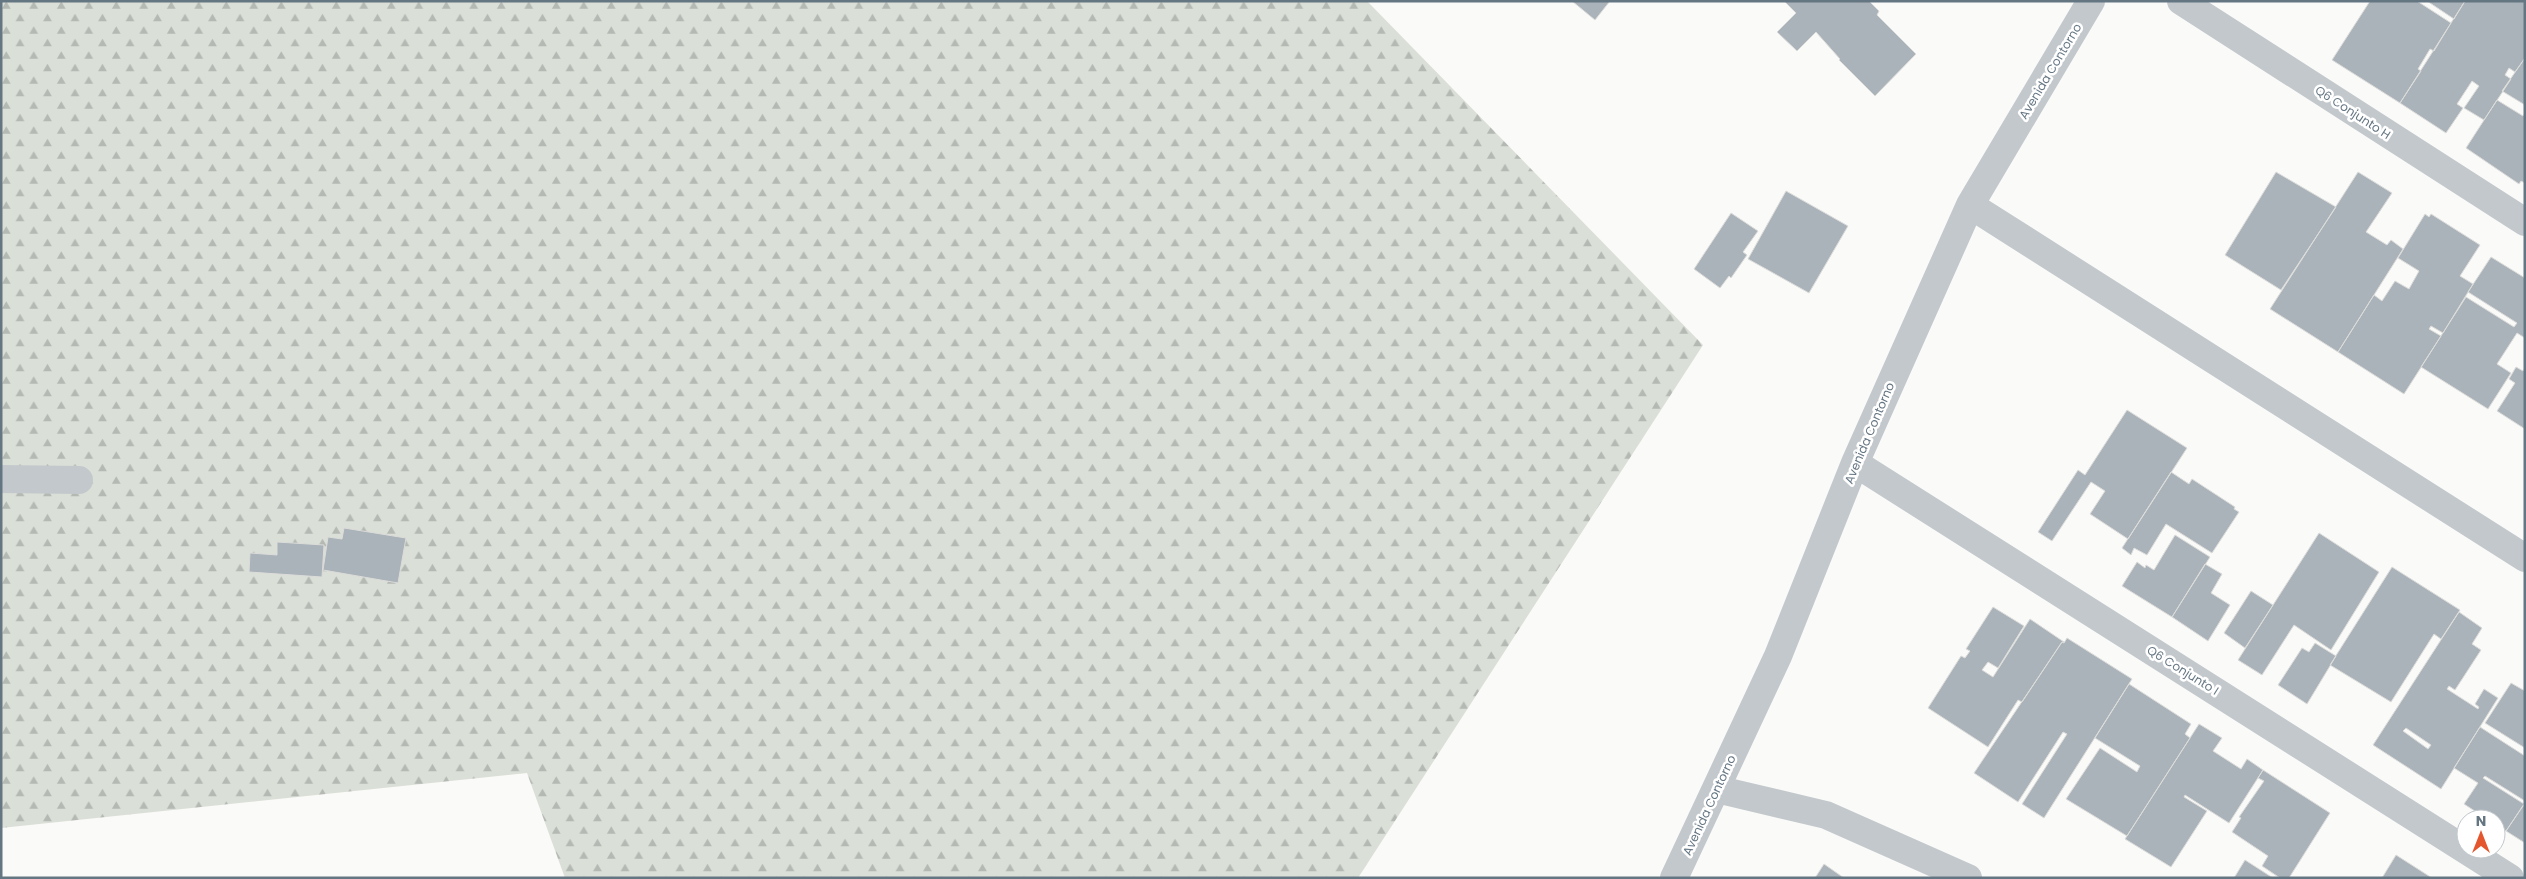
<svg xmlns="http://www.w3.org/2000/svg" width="2526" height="879" viewBox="0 0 2526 879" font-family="Poppins,sans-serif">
  <defs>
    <pattern id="forest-firs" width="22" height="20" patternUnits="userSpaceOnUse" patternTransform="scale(1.25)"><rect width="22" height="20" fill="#dadfd7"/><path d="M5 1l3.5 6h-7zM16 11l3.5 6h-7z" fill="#b4b9b4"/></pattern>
  </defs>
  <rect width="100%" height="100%" fill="#fafaf8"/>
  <path fill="url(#forest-firs)" d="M1,1H1367L1703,345L1358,878H565L527,773L1,828Z"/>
  <path fill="#aab3b9" stroke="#dcdcda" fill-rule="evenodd" d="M1572,1H1610L1595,20Z
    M1784,1H1869L1879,11L1877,15L1916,54L1875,96L1839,60L1840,59L1816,32L1797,51L1777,32L1796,13Z
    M2370,1H2417L2451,23L2434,51L2430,49L2418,69L2421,71L2400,103L2332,60Z
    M2427,1H2465L2454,19Z
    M2465,1H2525V58L2515,72L2509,68L2505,75L2511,79L2484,120L2464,108L2479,86L2472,81L2457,104L2463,108L2446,133L2400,103Z
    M2525,58V105L2502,91Z
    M2497,100L2523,116L2525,113V183L2521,181L2519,184L2466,148Z
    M2276,172L2336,207L2281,290L2225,255Z
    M2358,172L2392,193L2366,232L2387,245L2391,240L2403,249L2338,352L2270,309Z
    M1786,191L1848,226L1809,293L1748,259Z
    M1731,213L1758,231L1743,252L1747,255L1731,278L1729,276L1720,288L1694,269Z
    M2425,214L2429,217L2431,214L2480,245L2460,276L2473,284L2443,333L2431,326L2429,329L2441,336L2404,394L2338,352L2374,295L2382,301L2395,281L2409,289L2419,271L2398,258Z
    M2491,257L2525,278V338L2517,333L2497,364L2511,373L2488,409L2421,367L2466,297L2514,327L2517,323L2468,292Z
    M2516,367L2523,371L2525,368V429L2497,411L2515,383L2509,379Z
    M2127,410L2187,448L2128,539L2090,514L2105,491L2091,482L2052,541L2038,532L2078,470L2085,475Z
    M2171,472L2189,484L2192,479L2235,507L2234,509L2239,512L2212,553L2166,524L2147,555L2134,548L2131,555L2122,548Z
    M344,528L406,538L398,583L323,570L328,537L342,539Z
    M2319,533L2379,572L2331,650L2294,625L2262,675L2238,660Z
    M2175,535L2210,557L2172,617L2122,586L2137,562L2145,568L2146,565L2154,570Z
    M277,542L324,545L322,577L249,572L250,553L277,555Z
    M2205,564L2222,574L2211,593L2230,605L2208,641L2172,617Z
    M2392,567L2460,610L2441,639L2434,634L2391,702L2330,665Z
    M2251,591L2273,605L2245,648L2224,633Z
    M1993,607L2024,626L1998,668L1988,662L1982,670L1993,677L2030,619L2064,642H2062L2022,702L2018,700L1988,747L1928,708L1961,656L1965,658L1970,651L1966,649Z
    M2459,612L2482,628L2472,644L2481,650L2455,690L2449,686L2447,689L2478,709L2479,707L2475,704L2484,689L2498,698L2441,789L2373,745ZM2406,728L2431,745L2428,749L2403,731Z
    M2067,638L2132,679L2044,818L2022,804L2067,734L2063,732L2018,802L1974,773L2062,642L2064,643Z
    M2315,643L2336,656L2307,704L2278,685L2302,648L2309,652Z
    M2511,683L2525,691V748L2485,723Z
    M2129,684L2191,724L2185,734L2190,738L2127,836L2066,799L2100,748L2137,772L2140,766L2095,738Z
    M2199,724L2222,738L2213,751L2241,769L2247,759L2263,770L2229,823L2185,795L2184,797L2207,811L2171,867L2125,839Z
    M2480,727L2525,756V801L2485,776L2483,778L2524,804L2506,831L2496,824V819H2487L2464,804L2478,783L2454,768Z
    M2263,770L2330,813L2289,878H2280L2262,866L2268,856L2232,832L2241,818L2239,817L2264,781L2258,778Z
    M2523,806L2525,807V843L2506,831Z
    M2396,855L2432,878H2382Z
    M2245,860L2273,878H2234Z
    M1824,864L1844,878H1815Z"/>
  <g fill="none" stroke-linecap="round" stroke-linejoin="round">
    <path stroke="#c3c8cc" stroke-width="28" d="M2181,1L2525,222
      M1970,205L2525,558
      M1855,463L2510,878
      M1,479L79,480
      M1716,789L1826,815L1968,878
      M1674,878L1778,656L1855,463L1970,205L2091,1"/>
  </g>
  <g text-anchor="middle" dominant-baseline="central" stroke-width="5" stroke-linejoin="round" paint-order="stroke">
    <g font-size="12" fill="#657683" stroke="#fff">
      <text transform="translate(2050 71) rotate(-59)">Avenida Contorno</text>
      <text transform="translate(2353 112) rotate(33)">Q6 Conjunto H</text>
      <text transform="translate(1869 433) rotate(-67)">Avenida Contorno</text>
      <text transform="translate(2183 670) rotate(32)">Q6 Conjunto I</text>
      <text transform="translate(1709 805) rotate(-65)">Avenida Contorno</text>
    </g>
  </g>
  <rect width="2526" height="879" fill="none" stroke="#657683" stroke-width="5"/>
  <g transform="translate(2481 834)"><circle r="24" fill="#ffffff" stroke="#c1c8cd"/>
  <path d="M0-4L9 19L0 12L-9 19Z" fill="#e4572e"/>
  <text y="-8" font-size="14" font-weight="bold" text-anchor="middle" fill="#657683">N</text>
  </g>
</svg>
